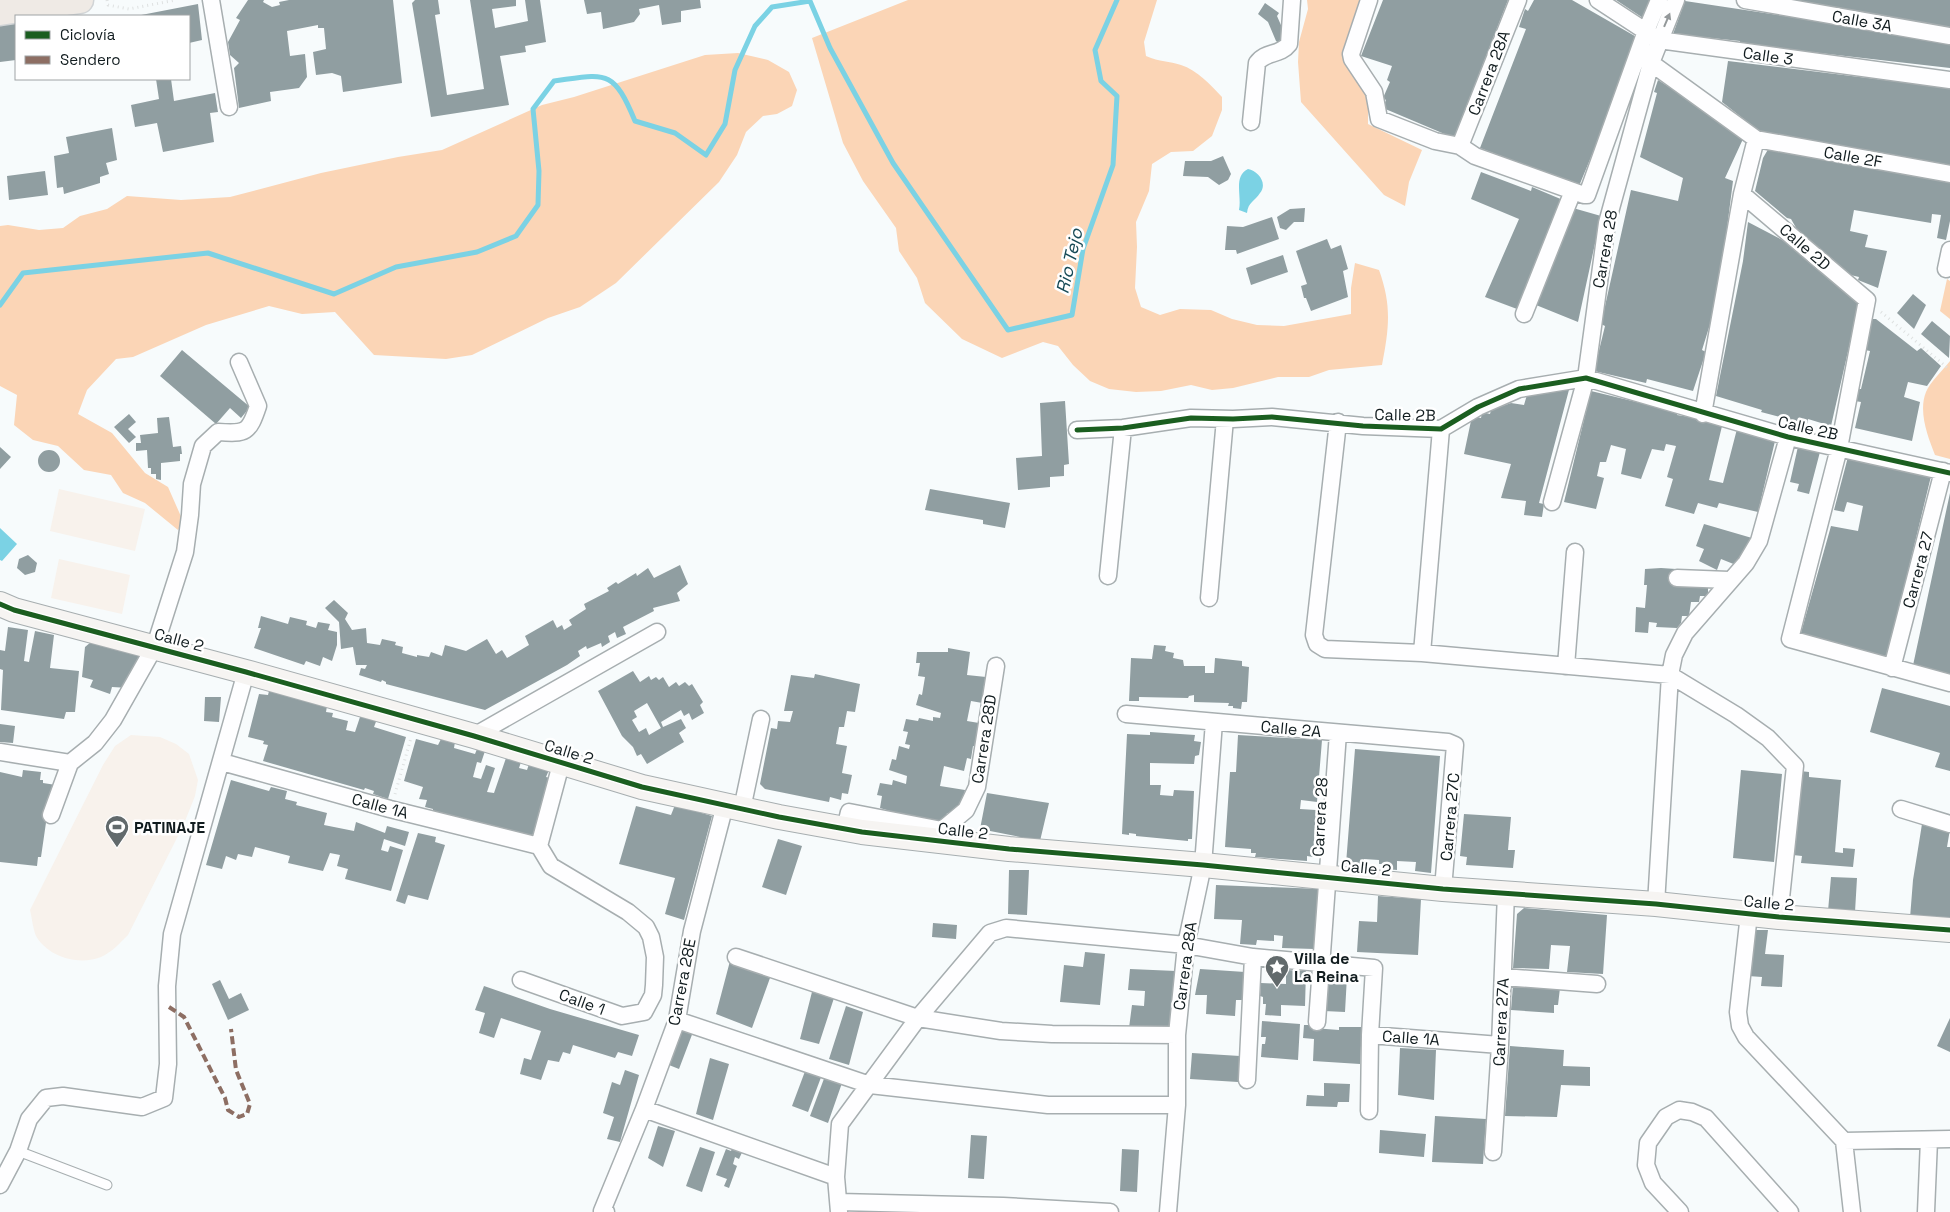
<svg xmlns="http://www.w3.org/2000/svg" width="1950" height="1212" viewBox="0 0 1950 1212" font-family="'Space Grotesk',sans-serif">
  <rect width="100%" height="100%" fill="#f7fbfc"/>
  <path fill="#f8f2ec" d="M59,489L145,509L135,551L50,531Z
    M59,559L130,575L122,614L51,598Z
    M131,735L160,737L176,744L189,754L198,780L195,796L183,826L128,935C120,943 112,952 101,957C79,966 48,957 36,936C33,929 32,918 30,910L103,765L115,746Z"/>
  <path fill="#fbd5b6" d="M908,0H1157L1144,42L1146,56C1160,62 1169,61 1181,65C1197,70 1211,85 1222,97V110L1212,136L1193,151L1171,152L1152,164L1149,191L1136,222L1137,247L1135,288L1141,307L1160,315L1180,309L1211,310L1232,319L1257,325L1284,326L1351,314V288L1355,263L1379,270C1392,306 1389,328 1382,365L1329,370L1309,377H1278L1233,388L1212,390L1191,385L1161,391L1136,392L1109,389L1090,381L1073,365L1058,346L1043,342L1002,358L962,339L925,303L917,278L899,251L896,228L863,181L843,143L812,38Z
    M1307,0H1364L1345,55L1368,88V124L1422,150L1409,182L1405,206L1384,195L1301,102L1298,62L1299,42L1308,9Z
    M738,53L768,60L789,72L797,90L792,106L777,114L763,116L746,132L737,155L719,182L616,283L580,307L548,318L472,355L446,359L374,355L335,312L302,314L269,306L206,325L133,357L116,359L87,390L78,414L112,433L145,473L168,487L183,521L178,530L145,503L123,493L111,475L84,470L58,446L33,440L14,425L17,395L0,386V226L8,225L39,230L63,228L80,216L107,209L127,196L181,200L230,197L321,173L398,157L442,150L542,105L574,97L705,55Z
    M1947,279L1950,281V319L1940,311Z
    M1950,361V459L1935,455C1928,437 1918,412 1926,392C1930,382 1943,370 1950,361Z"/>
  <path fill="#7bd2e4" d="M1248,169C1258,171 1268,183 1260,193C1255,201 1248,202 1247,213L1239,210C1242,196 1233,176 1248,169Z
    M0,528L17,544L2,561L0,560Z"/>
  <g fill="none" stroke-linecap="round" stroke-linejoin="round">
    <path stroke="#7bd2e4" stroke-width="5" d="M0,305L23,273L208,253L334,294L396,267L477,252L516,236L538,205L539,171L533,109L554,81C606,74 613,68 635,121L675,133L706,155L725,124L735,70L755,26L772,7L810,1L830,48L893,163L1008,330L1072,315L1083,249L1113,165L1117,96L1101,81L1095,50L1117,0"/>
  </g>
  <path fill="#909ea1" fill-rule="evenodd" d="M248,0H264L263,2L272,7L280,5L279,2L289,0H393L402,83L343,92L341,76L332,73L316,75L313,52L326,49L324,28H318V25L287,31L290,56L305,54L307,77L299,88L270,92L271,101L239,108L234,68L239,63L230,55L228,42L240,20L236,18Z
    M415,0H438L440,14L435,15L447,95L484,89L470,0H516V6L492,9L495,28L528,21L525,0H540L546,42L525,46L526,52L500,56L509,105L431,117L412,3Z
    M584,0H700L701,8L681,11V22L662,25L659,5L639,9L640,14L634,22L603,29L601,12L587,14Z
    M1383,0H1508L1454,138L1383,108L1386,100L1383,98L1390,82L1387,80L1392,66L1361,56Z
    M1534,0H1572L1640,39L1579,186L1480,148L1526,29L1519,27L1525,9L1528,11Z
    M1616,0H1651L1643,18Z
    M1786,0H1950V29Z
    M1685,1L1950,41V68L1740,44V41L1673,34Z
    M1265,3L1279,13L1277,16L1287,39L1282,46L1276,41L1268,22L1258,14Z
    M198,4L202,40L189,43V16H136Z
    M16,20V60L0,62V23Z
    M1728,61L1950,88V165L1759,131L1722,102Z
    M156,79H171L174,101L215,93L218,112L210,113L214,142L163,152L157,123L135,127L131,105L159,99Z
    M1658,80L1712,114L1743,139L1725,178L1733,181L1726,236L1711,321L1702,350L1706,352L1693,391L1647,379L1646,383L1594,371L1605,326L1601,324L1631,190L1678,201L1683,178L1640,157L1657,93L1654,92Z
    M112,128L117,160L106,163L109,174L100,177V183L64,194L63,187L57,188L54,156L69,153L66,137Z
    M1770,146L1950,179V221L1946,240L1937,238L1941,215L1932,214L1931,223L1854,210L1850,231L1868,235L1865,247L1887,251L1878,288L1858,280L1859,277L1842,273L1799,233L1791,219L1787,218L1755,191L1763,158Z
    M1223,156L1231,174L1228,180L1219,185L1208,177L1183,176L1185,161H1211Z
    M45,171L48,195L9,200L7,176Z
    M1481,172L1531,191L1532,187L1563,200L1517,309L1485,297L1519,219L1471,199Z
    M1305,208L1304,222H1294L1286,230L1280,228L1277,217L1290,209Z
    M1573,208L1601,216L1578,322L1536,305Z
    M1272,217L1279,239L1237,254L1236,250H1225L1227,226L1243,227Z
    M1748,222L1786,242L1859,303L1831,426L1808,419L1807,424L1761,412L1762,410L1716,396L1743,261Z
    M1327,239L1331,249L1341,245L1348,269L1343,271L1348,297L1311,311L1306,298H1304L1301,286L1307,284L1296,251Z
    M1283,255L1288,272L1251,285L1246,268Z
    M1913,294L1926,305L1914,329L1897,313Z
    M1871,319H1876L1917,351L1921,348L1941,366L1927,386L1908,382L1904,397L1920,402L1912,441L1855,428L1861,402L1855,401L1858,389H1861L1870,351L1865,350Z
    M1932,321L1950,336L1949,358L1921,334Z
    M182,350L250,407L241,418L230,408L216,424L160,376Z
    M1570,386L1539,503L1544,504L1542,517L1524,515L1526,501L1501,498L1511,464L1464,454L1472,416L1481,418L1482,412L1490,414L1491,410L1511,403L1524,405L1529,388Z
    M1591,391L1678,412L1677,415L1723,422L1709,480L1723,483L1737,429L1776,437L1758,512L1719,503L1717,508L1698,503L1694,514L1665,506L1673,479L1667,477L1676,446L1666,444L1664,451L1652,449L1641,479L1621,474L1626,449L1611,445L1606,462H1600L1597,476L1604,478L1596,509L1564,502Z
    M1065,401L1069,464L1064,465V476L1050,477V487L1018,490L1016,458L1042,456L1040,403Z
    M129,414L136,422L128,429L136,437L129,443L114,427Z
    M169,417L173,447L181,446L182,454H180V461L161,463V480L156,479V474H151V468H148L147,450L136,451V443H141L140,435L158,433L157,418Z
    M1799,442L1821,448L1809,494L1797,491L1799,484L1790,482Z
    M0,447L11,457L0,469Z
    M38 461a11 11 0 1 1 22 0a11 11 0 1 1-22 0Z
    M1849,453L1932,472L1887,658L1800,636L1831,526L1858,531L1863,506L1847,502L1844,512L1834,510Z
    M930,489L1010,503L1005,528L983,524V520L925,510Z
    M1950,493V679L1912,670Z
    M1704,524L1752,538L1736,565L1721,559L1717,570L1699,561L1704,549L1696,546Z
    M28,555L37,563L35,572L25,575L17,568L19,559Z
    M680,565L688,584L677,593L680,601L653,608L654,611L623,627L626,634L617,638L615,632L608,636L610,642L602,647L601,643L587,649L586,646L578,651L580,656L567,665L485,710L386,684V682L382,680L381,682L359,675L361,668L365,669L367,665H356L353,647L341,649L339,622L325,608L334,600L348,613L345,619L352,630L366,628L367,643L380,645L382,639L396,642L395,645L403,647L402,653L417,657V655L429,657L431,652L442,656L445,645L466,651L487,639L496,654L502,650L507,658L529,645L525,636L553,620L557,628L562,625L564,630L572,625L569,620L586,609L584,604L609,591L607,588L616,582L618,584L636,573L637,576L648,568L654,578Z
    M1661,568L1676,569L1675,583L1708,585V596H1700L1699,602H1691L1689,616H1682L1681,623L1677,628L1656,627L1657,623L1649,622L1648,633L1635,632L1636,607L1645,608L1647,585H1644L1645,569Z
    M261,616L288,624L290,617L307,621L306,625L316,628L318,622L330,624L328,630L337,632V645L332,661L323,657L320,666L306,661L304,665L254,648L261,628H258Z
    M8,627L28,630L24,661L29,662L35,631L54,635L50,668L79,671L75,712H66L64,719L1,710L3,670L0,669V650L5,651Z
    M91,642L141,654L129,688L112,687L110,694L90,687L93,680L82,677L85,647Z
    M1154,645L1166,646L1165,651L1174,653L1173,658L1183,660L1184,666H1205V673H1214L1215,658L1242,661V666L1249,667L1247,702H1242L1241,709L1233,708V706H1228L1229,703L1194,702V695L1189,696L1188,698L1139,697V701H1129L1131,658L1152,659Z
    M948,648L970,652L967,675L986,677L983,690L989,691L988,704L971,701L967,721L985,724L979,747L973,746L971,759L967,758L964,771L944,766L940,786L965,790L961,815L947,813L945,823L889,814L890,811L880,808L882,796L877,795L880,783L892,785L893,780L906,784L907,776L889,770L892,759L896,760L899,746L909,749L910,745L905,744L908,732L903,731L906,719L918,721L919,718L933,721V717L940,718L941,713L916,705L919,694L922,695L925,677L918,676L920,663H916L917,652H948Z
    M633,671L640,682L649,676L651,680L656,677L659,680L663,677L669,687L676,682L679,686L685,682L689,686L692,684L703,702L700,705L704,713L692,720L689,713L684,716L681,710L661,722L663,727L681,719L686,728L679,733L684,742L647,764L641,754L637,756L633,747L622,736L598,691ZM647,703L661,728L649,735L646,728L639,732L632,720L637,717L634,711Z
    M815,674L860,684L855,712L847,711L844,727H839L836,744L847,746L842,773L852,775L848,794L842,793L841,800L830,797L829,802L765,789L760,784L771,728L777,729L778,721L790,722L793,711H784L791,675L814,678Z
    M1882,688L1950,706V771L1935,767L1940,753L1870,732Z
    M269,691L327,706L326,712L333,713L332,717L348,721L346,730L355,732L361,714L377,719L374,727L406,737L388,799L373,794L374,791L365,788L364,790L263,761L268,745L263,744L264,741L248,737L259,694L268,695Z
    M205,697H221L219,722L204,721Z
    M0,724L15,726L13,743L0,742Z
    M1150,732L1195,735L1194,741L1201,742L1199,755L1195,756L1194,764L1150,763V785H1161L1160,795L1173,796L1174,790L1194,791L1192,839H1188V841L1136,836V834L1129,833V835L1122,834L1127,734L1150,735Z
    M1238,735L1322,740L1317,802L1301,800L1300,809L1316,810L1313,857L1307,856V861L1255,857L1256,853H1251V849L1225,847L1230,772H1236Z
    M416,739L438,745L441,739L455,742L454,748L475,754L477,749L485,751L481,763L477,762L473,777L481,779L486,765L495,768L487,792L494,793L506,758L521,762L519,768L527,770L529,764L549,770L546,777L554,779L537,839L433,811V809L425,807L427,800L419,799L423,787L404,781Z
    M1355,749L1440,756L1431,873L1415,871L1416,862L1397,861V870L1386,869V864H1379V860L1364,859L1363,865L1346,864Z
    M23,770L41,772L40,780H43V783L56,785L49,802L41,857H38L37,866L0,862V772L22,777Z
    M1741,770L1782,774L1774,862L1733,858Z
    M1800,771L1809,772V777L1841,780L1835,852L1843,853V848L1855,849L1853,867L1801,863L1802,856L1793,855Z
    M231,780L269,791L271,787L287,791L285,799L297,802L296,805L327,813L324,825L354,831L356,822L385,833L387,826L409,832L405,846L384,839L381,850L388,852L390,846L403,850L391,891L345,879L348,869L337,866L340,855L330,853L323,871L288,863L290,856L255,847L252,857L238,854L236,860L226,856L222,869L206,865Z
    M987,793L1049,803L1040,841L980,829Z
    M675,805L712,816L684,920L665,914L675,878L619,864L636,806L671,815Z
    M1464,814L1511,817L1508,850H1515L1513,868L1466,865L1467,857L1460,856Z
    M1922,824L1950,829L1947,847H1950V920L1910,918L1913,880Z
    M418,833L436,837L435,842L445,845L428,900L408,895L405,904L396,901Z
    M778,839L802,846L786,895L762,887Z
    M1009,870H1029L1027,915L1008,914Z
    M1831,877L1857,878L1855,912L1828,911Z
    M1216,885L1321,889L1314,949L1282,948L1283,936L1274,935V941L1257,940L1256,945L1240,944L1242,920L1214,919Z
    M1378,896L1421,899L1418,955L1357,952L1359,921L1377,922Z
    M1524,908L1607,915L1603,974L1567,972L1570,946L1551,945L1549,969L1513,968L1517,914Z
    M933,923L957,925L956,939L932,937Z
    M1756,930H1768L1765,954L1784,955L1782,987L1761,986L1762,977L1748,976Z
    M1085,952L1105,954L1100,1005L1060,1002L1064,965L1083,967Z
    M730,961L770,978L752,1028L716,1014Z
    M1130,969L1176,971L1172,1030L1129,1028L1132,1005L1144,1006L1145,991L1128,990Z
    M1200,969L1245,972L1243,1000H1236L1235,1016L1206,1014L1207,995H1195Z
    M1286,970L1306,971L1305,1006L1281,1005V1016L1265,1015L1266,1004H1263V997L1260,996L1261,983L1286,984Z
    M1327,974L1347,976L1345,1012L1324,1011Z
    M220,980L229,999L241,993L249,1010L228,1020L212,984Z
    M1513,985L1560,988L1558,1005H1554V1013L1511,1010Z
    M484,986L550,1009L639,1035L632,1056L618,1052L615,1058L573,1045L570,1054L563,1052L559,1062L548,1060L541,1080L520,1074L524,1058L531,1060L541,1031L501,1018L494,1038L479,1033L485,1013L475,1010Z
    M813,988L834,998L819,1044L800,1039Z
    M846,1006L863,1012L849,1065L829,1059Z
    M1950,1018V1052L1937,1046Z
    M1262,1021L1300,1024L1298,1060L1261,1057L1262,1044H1265L1266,1037H1261Z
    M676,1025L693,1032L679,1069L664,1063Z
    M1304,1025H1314L1313,1028L1339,1030V1027H1362L1360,1064L1313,1061L1314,1039L1303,1038Z
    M1510,1046L1564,1050L1563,1066L1590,1067V1086L1561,1085L1557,1117L1505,1116Z
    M1400,1048L1436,1050L1434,1100L1398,1095Z
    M1192,1053L1240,1056L1238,1082L1190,1079Z
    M710,1058L729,1064L713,1120L696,1114Z
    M807,1066L823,1072L808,1112L792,1106Z
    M625,1070L639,1075L620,1142L607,1139L614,1117L603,1113L612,1082L620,1085Z
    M825,1076L842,1083L828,1123L810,1116Z
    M1324,1083L1350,1084L1349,1102H1338L1337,1107L1306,1106L1307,1095L1324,1096Z
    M1435,1116L1486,1119L1483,1164L1432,1162Z
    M658,1126L675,1131L663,1167L648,1158Z
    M1380,1130L1426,1134L1424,1157L1379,1153Z
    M971,1135L987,1136L984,1179L968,1178Z
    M734,1144L744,1148L739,1159L735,1157L733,1164L737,1166L729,1188L724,1186L727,1179L716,1175L726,1149L731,1151Z
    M700,1147L715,1152L702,1192L686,1186Z
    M1122,1149L1139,1150L1137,1192L1120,1191Z"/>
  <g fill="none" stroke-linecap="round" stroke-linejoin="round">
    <g stroke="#a7aeb0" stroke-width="11">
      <path id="lane" d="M18,1151L107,1185"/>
    </g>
    <g stroke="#a7aeb0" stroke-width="19">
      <path id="street" d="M211,0L229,107
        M1369,0L1351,54L1352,59L1374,92L1379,119L1435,141L1460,146L1475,156L1584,195H1587L1646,31L1659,0
        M1598,0L1659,40L1950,80
        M1745,0L1950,36
        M1651,63L1756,139L1950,174
        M1251,122L1257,63C1265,51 1280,56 1289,44L1292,0
        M1460,146L1518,0
        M1742,194L1867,300L1839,448L1790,639L1950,683
        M1946,269L1950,250
        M1524,314L1573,191
        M1703,414L1742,194L1756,139
        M1338,422L1314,635L1317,644L1325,649L1422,653L1670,675L1736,715L1768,738L1795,766L1779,917
        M1077,430L1123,428L1191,418L1233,419L1272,417L1363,426L1441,429L1478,407L1519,389L1586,378L1788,437L1950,473
        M1552,502L1586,378L1607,223L1651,63L1676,0
        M1108,576L1123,428
        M1677,578L1729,580
        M1209,598L1225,419
        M1422,653L1441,429
        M1566,666L1575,552
        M1892,668L1943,471
        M1126,714L1448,742L1455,745L1443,889
        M474,736L657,632
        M0,752L70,763
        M222,762L390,809L539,846
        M742,809L761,719
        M1901,809L1950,824
        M51,815L70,763L95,743L113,720L155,646L185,552L190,515L192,484L203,446L218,432C246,434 249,433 258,406L239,362
        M845,829L849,812L942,830L966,810L977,787L996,666
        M1656,904L1670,675L1674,655L1685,633L1746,563L1759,541L1788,437
        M1749,914L1738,1012L1740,1026L1746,1037L1844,1141L1950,1139
        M736,957L918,1018L1001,1031L1052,1034L1177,1035
        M1503,977L1597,984
        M521,980L622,1016L644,1012L653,995L654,985L655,957L651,937L646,927L628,912L551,866L539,846L561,764
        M677,1020L870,1085L1048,1105H1177
        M1317,1022L1338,733
        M1370,1035L1500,1045
        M1247,1080L1253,957
        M644,1109L836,1177
        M1844,1141L1852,1212
        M1493,1152L1500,1045L1506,893
        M0,1185L18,1151L29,1119L46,1098L63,1096L142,1107L164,1098L168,1064L167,986L172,934L246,672
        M839,1202L1003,1206L1110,1212
        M606,1212L602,1211L644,1109L677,1020L692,931L725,805
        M839,1212L836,1177L840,1124L918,1018L990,933L1006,928L1186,945L1253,957L1374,968L1370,1035L1369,1111
        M1168,1212L1177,1105V1035L1186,945L1203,865L1214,722
        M1680,1212L1653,1183L1646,1165L1648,1143L1666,1117L1679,1110L1692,1112L1706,1118L1790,1212
        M1926,1212L1929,1140"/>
    </g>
    <g stroke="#a7aeb0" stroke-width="26">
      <path id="secondary" d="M0,604L14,610L246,672L474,736L642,787L779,817L862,832L1009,849L1203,865L1443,889L1656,904L1779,917L1950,930"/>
    </g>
    <g stroke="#d1d4d6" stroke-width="29">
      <path id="primary" d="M0,12L80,0"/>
    </g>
    <path stroke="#dee1e1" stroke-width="3" stroke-dasharray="1 4" stroke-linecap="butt" d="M107,0L108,5L129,9L176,0
      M1881,312L1950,370
      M395,794L411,738"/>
    <use href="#lane" stroke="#fefeff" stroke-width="9"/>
    <use href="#street" stroke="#fefeff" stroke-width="16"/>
    <use href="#secondary" stroke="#f6f4f2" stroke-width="24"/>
    <use href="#primary" stroke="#efeae5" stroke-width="26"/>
    <path stroke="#8d6e63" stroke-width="4" stroke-dasharray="8 4" stroke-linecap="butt" d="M169,1007L184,1017L225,1098L228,1110L239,1117L247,1114L250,1104L236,1070L231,1029"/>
    <g stroke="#fff" stroke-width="8">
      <path id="cycleway" d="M1077,430L1123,428L1191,418L1233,419L1272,417L1363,426L1441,429L1478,407L1519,389L1586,378L1788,437L1950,473
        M0,604L14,610L246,672L474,736L642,787L779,817L862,832L1009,849L1203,865L1443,889L1656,904L1779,917L1950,930"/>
    </g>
    <use href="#cycleway" stroke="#1b5e20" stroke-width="5"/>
  </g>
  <defs><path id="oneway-solid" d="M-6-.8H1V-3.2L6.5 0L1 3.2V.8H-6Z" transform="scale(1.25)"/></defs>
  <use fill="#93989a" href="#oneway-solid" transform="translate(1667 20) rotate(-67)"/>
  <defs>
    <g id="stadium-pin" transform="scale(1.25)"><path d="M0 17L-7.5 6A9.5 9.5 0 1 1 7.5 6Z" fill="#626a6c" stroke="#fff"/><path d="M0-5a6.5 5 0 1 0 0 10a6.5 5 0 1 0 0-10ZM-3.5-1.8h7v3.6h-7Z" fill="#fff"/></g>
    <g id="sight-pin" transform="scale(1.25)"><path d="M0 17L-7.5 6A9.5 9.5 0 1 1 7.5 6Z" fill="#626a6c" stroke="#fff"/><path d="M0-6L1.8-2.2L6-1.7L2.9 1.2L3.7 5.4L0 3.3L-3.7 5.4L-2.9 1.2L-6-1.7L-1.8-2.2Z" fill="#fff"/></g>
  </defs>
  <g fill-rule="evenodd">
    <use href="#stadium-pin" x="117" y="827"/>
    <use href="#sight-pin" x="1277" y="967"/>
  </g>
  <g text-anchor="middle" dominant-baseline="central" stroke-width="5" stroke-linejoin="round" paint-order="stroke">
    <g font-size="16" fill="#111c1f" stroke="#fff">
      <text transform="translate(1862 21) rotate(10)">Calle 3A</text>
      <text transform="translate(1768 56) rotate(8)">Calle 3</text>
      <text transform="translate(1489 73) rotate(-69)">Carrera 28A</text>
      <text transform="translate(1853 157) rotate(10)">Calle 2F</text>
      <text transform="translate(1805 247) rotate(41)">Calle 2D</text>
      <text transform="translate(1605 249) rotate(-80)">Carrera 28</text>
      <text transform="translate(1405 415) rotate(1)">Calle 2B</text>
      <text transform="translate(1808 428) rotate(13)">Calle 2B</text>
      <text transform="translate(1918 570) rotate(-75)">Carrera 27</text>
      <text transform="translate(179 640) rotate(15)">Calle 2</text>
      <text transform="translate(1291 729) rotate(5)">Calle 2A</text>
      <text transform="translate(984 739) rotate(-81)">Carrera 28D</text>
      <text transform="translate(569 752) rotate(17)">Calle 2</text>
      <text transform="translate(380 806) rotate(15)">Calle 1A</text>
      <text transform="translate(1320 817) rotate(-87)">Carrera 28</text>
      <text transform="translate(1450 817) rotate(-85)">Carrera 27C</text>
      <text transform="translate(963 831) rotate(7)">Calle 2</text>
      <text transform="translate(1366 868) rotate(6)">Calle 2</text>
      <text transform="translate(1769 903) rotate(5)">Calle 2</text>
      <text transform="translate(1185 966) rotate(-82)">Carrera 28A</text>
      <text transform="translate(682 982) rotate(-79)">Carrera 28E</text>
      <text transform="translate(582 1002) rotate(20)">Calle 1</text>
      <text transform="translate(1501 1022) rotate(-87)">Carrera 27A</text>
      <text transform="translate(1411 1038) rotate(4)">Calle 1A</text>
    </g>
    <g font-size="16" font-weight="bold" fill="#111c1f" stroke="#fff" text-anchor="start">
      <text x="134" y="827">PATINAJE</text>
      <text x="1294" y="958">Villa de<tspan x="1294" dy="18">La Reina</tspan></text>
    </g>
    <g font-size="18" font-style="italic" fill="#174a56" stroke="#fff">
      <text transform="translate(1069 261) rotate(-77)">Rio Tejo</text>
    </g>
  </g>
  <rect x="15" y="15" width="175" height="65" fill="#ffffff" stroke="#a0a4a5"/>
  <rect x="25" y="31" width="25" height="8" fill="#1b5e20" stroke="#a0a4a5"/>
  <text x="60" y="40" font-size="15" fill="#111c1f">Ciclovía</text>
  <rect x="25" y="56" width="25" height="8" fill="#8d6e63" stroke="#a0a4a5"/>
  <text x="60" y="65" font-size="15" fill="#111c1f">Sendero</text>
</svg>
